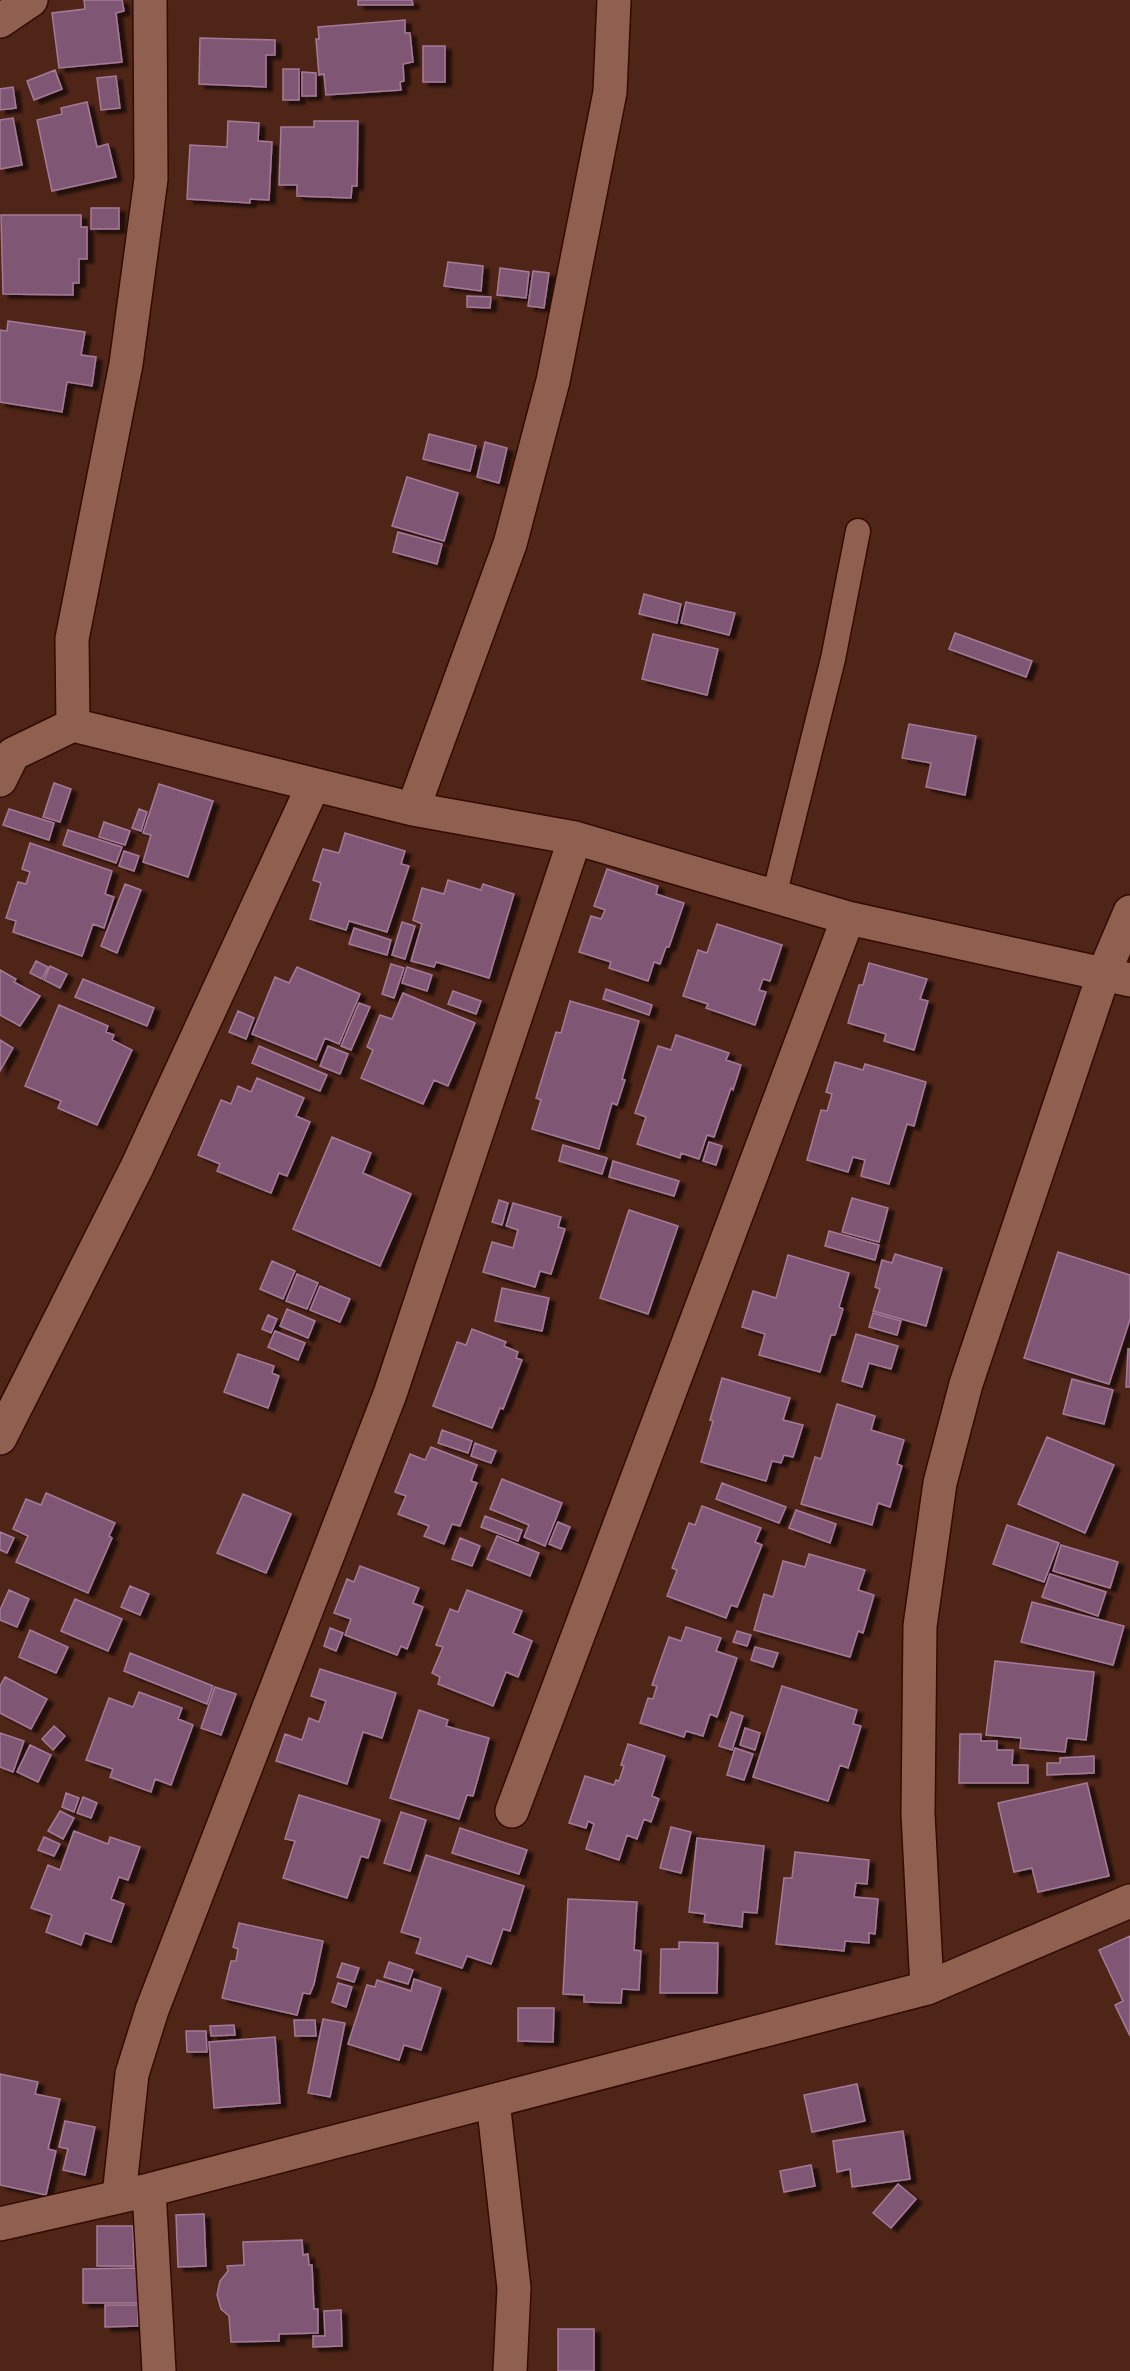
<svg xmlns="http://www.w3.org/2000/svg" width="1130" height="2371" viewBox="0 0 1130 2371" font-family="Ubuntu,sans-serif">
  <defs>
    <filter id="shadow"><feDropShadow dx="6" dy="4" stdDeviation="1.5" flood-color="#0009"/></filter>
  </defs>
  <rect width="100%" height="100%" fill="#4f2518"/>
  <path fill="#805774" stroke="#a57a98" stroke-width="1.5" filter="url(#shadow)" d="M84,0H122L124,11L116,13L122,62L59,68L52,13L85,9Z
    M358,0H412L413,5H358Z
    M405,20V33H410L413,62L403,64L404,81L400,82L401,90L326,95L324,74L319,75L316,39H319L318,27Z
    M200,38L275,40V55H266V87L199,84Z
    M423,46H445V82H423Z
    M283,69H299V100H283Z
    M55,70L62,89L34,100L27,81Z
    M302,72L316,73V96H302Z
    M116,76L120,108L101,110L97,78Z
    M13,87L16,108L0,110V89Z
    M87,102L97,147L108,144L116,177L52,191L37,120L62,114L61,108Z
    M13,118L22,165L0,169V120Z
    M228,121L259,123L258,141L272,142L269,200L250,199V203L187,199L190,145L227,147Z
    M314,121H358L357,186H352L351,198L297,196V185H279L281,127H314Z
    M91,208H119V229H91Z
    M1,215H81V227H87V259H79V283H73V295L3,294Z
    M448,262L483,266L481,291L444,286Z
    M500,268L529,272L526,298L497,295Z
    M533,271L549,273L544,308L528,306Z
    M467,296L491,297L490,308L467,307Z
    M8,321L85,332L81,355L96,357L92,386L67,382L62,412L0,402V330L7,331Z
    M429,434L476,446L470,471L423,459Z
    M485,442L507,448L499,483L477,477Z
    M407,477L458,493L444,541L392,526Z
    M398,532L442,544L437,564L393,552Z
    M644,594L681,604L677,623L639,614Z
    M686,602L735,613L729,635L681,623Z
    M955,633L1032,661L1026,677L949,649Z
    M653,634L718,649L707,695L642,679Z
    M909,724L976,736L965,795L926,787L931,763L902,758Z
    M54,783L71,789L60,822L43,817Z
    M159,784L213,801L188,877L143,862L151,835L143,833Z
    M9,809L54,823L49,840L3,825Z
    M139,809L147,812L141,831L132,828Z
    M104,822L130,831L125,845L99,837Z
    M68,830L122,847L116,863L63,845Z
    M345,833L405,851L401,864L409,866L387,932L349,921L346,930L310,919L321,883L313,880L323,849L339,853Z
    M30,843L112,871L105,894L114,897L104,928L93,924L82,956L13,932L16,921L6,918L18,882L26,884L30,872L22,869Z
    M124,851L139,856L134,871L119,866Z
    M607,869L658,886L656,894L684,903L669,947H666L660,964L654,962L648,981L609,968L611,962L579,952L591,916L601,919L605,910L594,906Z
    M448,880L481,890L483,884L514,894L489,978L436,962L434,967L411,961L422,924L413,920L422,888L444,894Z
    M125,884L141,890L117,953L101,946Z
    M402,922L415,926L405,959L392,955Z
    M717,924L782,945L770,981L763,979L759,990L766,992L755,1025L706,1008L708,1004L683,996L698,950L707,953Z
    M354,928L391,940L387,955L349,944Z
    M36,961L48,967L42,979L30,973Z
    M869,963L927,979L920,999L928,1001L914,1050L884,1041L886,1034L848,1023L859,985H863Z
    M391,964L404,968L394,998L382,994Z
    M50,966L67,974L60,988L44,980Z
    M297,967L360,994L339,1044L325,1038L316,1060L252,1034L275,977L289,983Z
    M407,967L432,975L427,991L402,983Z
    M0,970L16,979L14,982L40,996L20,1026L0,1015Z
    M83,979L154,1008L147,1026L75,997Z
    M606,989L652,1005L649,1015L603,999Z
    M453,991L481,1001L476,1014L448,1004Z
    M403,993L475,1023L448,1086L434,1080L423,1104L361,1078L373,1050L367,1047L380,1015L392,1019Z
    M570,1001L639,1021L622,1079L625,1080L617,1105L612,1103L599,1149L532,1129L541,1100L536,1098L556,1032L561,1033Z
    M359,1003L370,1007L351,1050L341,1046Z
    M59,1005L108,1026L106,1032L114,1035L112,1040L132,1050L97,1125L58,1108L61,1101L25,1086Z
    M238,1011L254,1018L246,1039L229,1032Z
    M676,1035L729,1053L726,1060L741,1065L733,1090L731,1088L714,1137L707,1135L699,1159L681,1153L680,1158L637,1144L646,1117L635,1113L658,1046L671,1050Z
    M0,1040L13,1048L0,1071Z
    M259,1046L327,1075L320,1091L252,1063Z
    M328,1046L348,1054L340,1074L320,1066Z
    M835,1062L863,1070L865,1064L926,1082L914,1126L907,1124L889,1184L861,1176L865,1160L853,1157L848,1172L807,1160L821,1110L827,1111L832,1094L826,1092Z
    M257,1078L304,1098L296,1116L310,1122L287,1176L279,1173L271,1193L217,1171L220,1164L198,1155L221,1100L231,1104L238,1086L251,1092Z
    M332,1137L371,1153L363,1173L411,1194L380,1266L293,1229Z
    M709,1142L722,1146L716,1165L703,1161Z
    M563,1145L607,1158L602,1174L559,1161Z
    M613,1161L679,1181L674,1196L609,1177Z
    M852,1198L888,1208L879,1242L842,1232Z
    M499,1200L508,1203L502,1225L492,1222Z
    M513,1203L561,1217L558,1227L565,1229L551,1274L540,1271L535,1287L483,1272L492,1242L513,1248L518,1230L506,1226Z
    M629,1210L678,1226L648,1314L600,1298Z
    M829,1231L879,1245L875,1260L825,1246Z
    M1058,1252L1130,1275V1319L1109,1384L1024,1358Z
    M895,1254L942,1268L926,1326L873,1311L880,1289L875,1287L882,1260L892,1263Z
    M788,1255L849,1273L839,1307L843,1309L835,1335H831L820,1372L759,1355L765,1334L742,1327L753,1291L776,1298Z
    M272,1261L295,1271L283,1299L260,1289Z
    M297,1274L318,1283L307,1309L286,1301Z
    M320,1286L350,1299L340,1322L310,1310Z
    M502,1288L549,1298L542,1331L495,1321Z
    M287,1309L315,1321L308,1338L280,1326Z
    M873,1313L901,1321L897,1335L869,1327Z
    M268,1315L277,1319L271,1333L262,1329Z
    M472,1329L506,1342L504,1346L518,1352L516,1358L522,1360L503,1409L500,1408L492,1428L433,1406L457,1342L466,1345Z
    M275,1331L305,1343L298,1360L268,1347Z
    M856,1334L898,1346L891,1369L869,1363L862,1387L842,1381Z
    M1128,1349H1130V1387H1126Z
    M238,1354L274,1366L272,1373L279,1376L268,1408L224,1392Z
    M722,1378L790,1398L783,1420L803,1425L793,1457L784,1455L781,1463L772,1461L766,1481L701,1462L713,1421L710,1420Z
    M1072,1379L1113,1390L1104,1424L1063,1414Z
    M837,1404L875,1416L871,1430L904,1440L897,1464L902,1466L890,1507L878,1503L872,1525L801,1504L815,1457L821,1459Z
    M442,1430L472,1441L468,1453L438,1443Z
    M1047,1437L1114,1465L1085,1533L1018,1504Z
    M475,1443L496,1451L491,1463L471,1456Z
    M431,1447L477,1465L471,1481L477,1483L460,1526L452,1524L444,1544L424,1536L429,1526L398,1514L406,1496L395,1492L410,1454L425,1460Z
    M502,1479L562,1503L545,1546L524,1537L529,1525L490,1509Z
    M722,1483L786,1507L779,1523L716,1499Z
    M46,1493L115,1523L109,1536L112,1538L88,1593L16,1562L28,1536L13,1529L26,1499L41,1505Z
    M243,1494L291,1514L266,1573L217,1553Z
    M702,1506L761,1528L755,1542L762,1545L737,1607L731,1605L726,1618L667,1596L677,1570L672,1568L689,1523L695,1525Z
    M796,1510L836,1524L830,1543L789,1528Z
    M485,1516L522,1530L518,1541L481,1527Z
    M558,1522L570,1527L561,1549L549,1544Z
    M1007,1525L1059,1543L1044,1582L993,1564Z
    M0,1532L14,1538L7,1553L0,1550Z
    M497,1536L539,1553L530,1576L487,1559Z
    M460,1538L480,1546L472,1566L452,1559Z
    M1061,1545L1118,1562L1110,1588L1053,1571Z
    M809,1554L865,1570L858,1590L874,1595L863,1633L858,1631L850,1657L754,1630L764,1594L773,1597L783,1561L805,1567Z
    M360,1566L419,1588L413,1603L423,1607L407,1649L401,1646L397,1655L345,1635L351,1619L334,1613L347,1579L354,1582Z
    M1050,1574L1106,1592L1098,1616L1042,1597Z
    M130,1586L149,1594L140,1615L121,1607Z
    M9,1590L29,1599L17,1627L0,1620V1610Z
    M467,1590L522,1611L513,1633L532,1641L518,1677L506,1672L493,1706L438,1684L440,1677L432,1673L443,1647L436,1645L450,1609L458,1612Z
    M75,1599L122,1619L108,1651L61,1631Z
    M1032,1602L1124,1626L1113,1665L1021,1642Z
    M686,1627L721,1638L716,1651L737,1658L717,1717L710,1714L703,1736L686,1731L684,1737L640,1723L648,1698L653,1699L657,1686L652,1685L669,1637L681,1641Z
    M330,1628L343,1633L336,1651L324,1646Z
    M30,1630L68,1647L56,1673L19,1657Z
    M737,1631L751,1635L747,1646L733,1642Z
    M755,1647L778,1653L773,1667L751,1660Z
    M130,1653L213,1686L207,1704L124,1671Z
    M995,1661L1094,1672L1086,1740L1067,1738L1065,1752L1020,1748L1021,1738L986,1735Z
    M320,1669L396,1693L382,1738L363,1732L347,1784L276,1761L285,1734L302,1740L309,1718L319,1722L326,1701L311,1696Z
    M5,1677L47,1699L31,1729L0,1713V1686Z
    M782,1686L857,1710L853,1724L861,1726L848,1768L840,1765L828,1801L753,1777Z
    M215,1687L236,1694L221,1735L201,1728Z
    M139,1692L182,1708L178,1719L193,1725L171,1785L155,1779L151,1792L110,1777L113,1769L86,1760L109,1698L133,1707Z
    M419,1710L448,1720L446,1726L489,1738L473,1796L467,1795L459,1819L390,1798Z
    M731,1712L743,1716L732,1750L719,1746Z
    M54,1726L65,1736L53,1750L42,1739Z
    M745,1728L760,1733L755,1750L740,1745Z
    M0,1733L24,1741L13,1772L0,1767Z
    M960,1734H981V1741H997V1750H1013L1012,1765H1028V1783H959Z
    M628,1744L665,1756L652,1796L659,1799L651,1822L644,1819L637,1839L627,1835L619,1860L586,1849L594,1824L588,1821L586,1828L569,1823L585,1776L614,1785L616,1780L619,1781L624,1766L621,1765Z
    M30,1745L51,1755L38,1782L17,1772Z
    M735,1748L753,1754L744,1780L727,1775Z
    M1094,1756V1773L1047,1775V1763H1060V1758Z
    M1087,1783L1109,1876L1038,1892L1032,1868L1014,1872L998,1803Z
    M66,1793L79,1798L74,1812L62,1807Z
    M299,1795L380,1820L368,1858L361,1856L347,1898L283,1878L295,1841L285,1839Z
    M83,1797L97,1803L91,1818L77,1813Z
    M60,1811L74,1818L63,1839L48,1831Z
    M401,1812L426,1820L410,1871L384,1863Z
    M671,1827L691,1832L681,1873L660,1868Z
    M460,1828L527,1850L519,1874L452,1853Z
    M74,1831L108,1844L110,1837L140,1847L128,1880L119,1877L111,1899L124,1904L111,1942L85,1933L81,1945L46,1932L52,1915L31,1908L48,1865L60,1870Z
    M44,1837L60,1844L54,1856L38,1850Z
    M697,1838L764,1846L757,1913L743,1912L742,1927L704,1922L705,1914L689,1912Z
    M795,1852L869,1860L867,1884L856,1883L854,1897L878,1899L875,1934L869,1933V1943L845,1941L844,1951L776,1944L784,1878H792Z
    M426,1855L524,1886L510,1931L503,1929L491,1964L467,1956L462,1968L416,1953L421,1938L401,1932Z
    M568,1899L637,1902L634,1950L641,1951L639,1990L622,1989L621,2003L584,2002V1995L563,1994Z
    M239,1923L323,1941L314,1984L310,1994L303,1993L297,2015L222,1998L231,1961H236L238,1949L233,1947Z
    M1130,1936V2036L1115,2005L1123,2001L1099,1950Z
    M679,1942L718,1943L717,1993H660L661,1949H679Z
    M389,1962L413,1970L408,1984L384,1977Z
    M342,1963L359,1968L354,1982L337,1977Z
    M414,1979L441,1988L421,2050L404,2045L399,2060L348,2044L367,1985L375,1987L377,1980L411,1991Z
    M338,1983L352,1987L346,2007L332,2002Z
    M518,2008H554L553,2042L518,2041Z
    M323,2019L345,2023L330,2097L308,2093Z
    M294,2020H315L316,2036H295Z
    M234,2025L235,2035L211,2036L210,2026Z
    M186,2031H206L207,2052H187Z
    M275,2037L280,2103L214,2108L209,2042Z
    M0,2074L38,2082L35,2094L60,2099L48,2149L56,2151L46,2195L0,2185Z
    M857,2084L865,2121L812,2132L804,2095Z
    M65,2121L95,2127L85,2175L63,2170L68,2149L59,2147Z
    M903,2131L910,2179L852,2187L850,2169L837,2172L833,2141Z
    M811,2165L815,2186L784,2192L780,2171Z
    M898,2184L916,2199L891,2228L873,2213Z
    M204,2214L206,2266L178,2267L176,2215Z
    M97,2226H133L134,2266H97Z
    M302,2240L303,2255L308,2254L309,2265H312L314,2309H318V2333L279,2334V2341L231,2342L229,2316L221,2309L217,2295L220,2281L228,2271L227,2266L244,2265L243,2242Z
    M139,2268V2303H83V2269Z
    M105,2305H138V2326L105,2327Z
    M341,2310L342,2346L313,2347V2336H325L324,2311Z
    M558,2329H594V2371H558Z"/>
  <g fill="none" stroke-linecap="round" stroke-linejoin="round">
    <g stroke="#330b01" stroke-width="27">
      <path id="service" d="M774,896L833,659L858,531"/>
    </g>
    <g stroke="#330b01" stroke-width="36">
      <path id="minor" d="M0,21L31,0
        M73,725L413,809L575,838L848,918L1130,980
        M0,780L13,754L73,725L72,639L126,364L151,179L150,0
        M413,809L510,544L553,381L610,92L614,0
        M0,1438L137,1167L313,786
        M512,1811L848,918
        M927,1988L918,1814L920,1626L940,1483L966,1384L1104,973L1130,912
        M493,2101L514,2288L510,2371
        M149,2190L159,2371
        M119,2196L132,2074L152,2010L390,1394L575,838
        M0,2224L149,2190L927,1988L1130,1901"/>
    </g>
    <use href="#service" stroke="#8f5f50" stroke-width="24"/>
    <use href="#minor" stroke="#8f5f50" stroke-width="33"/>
  </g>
</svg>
